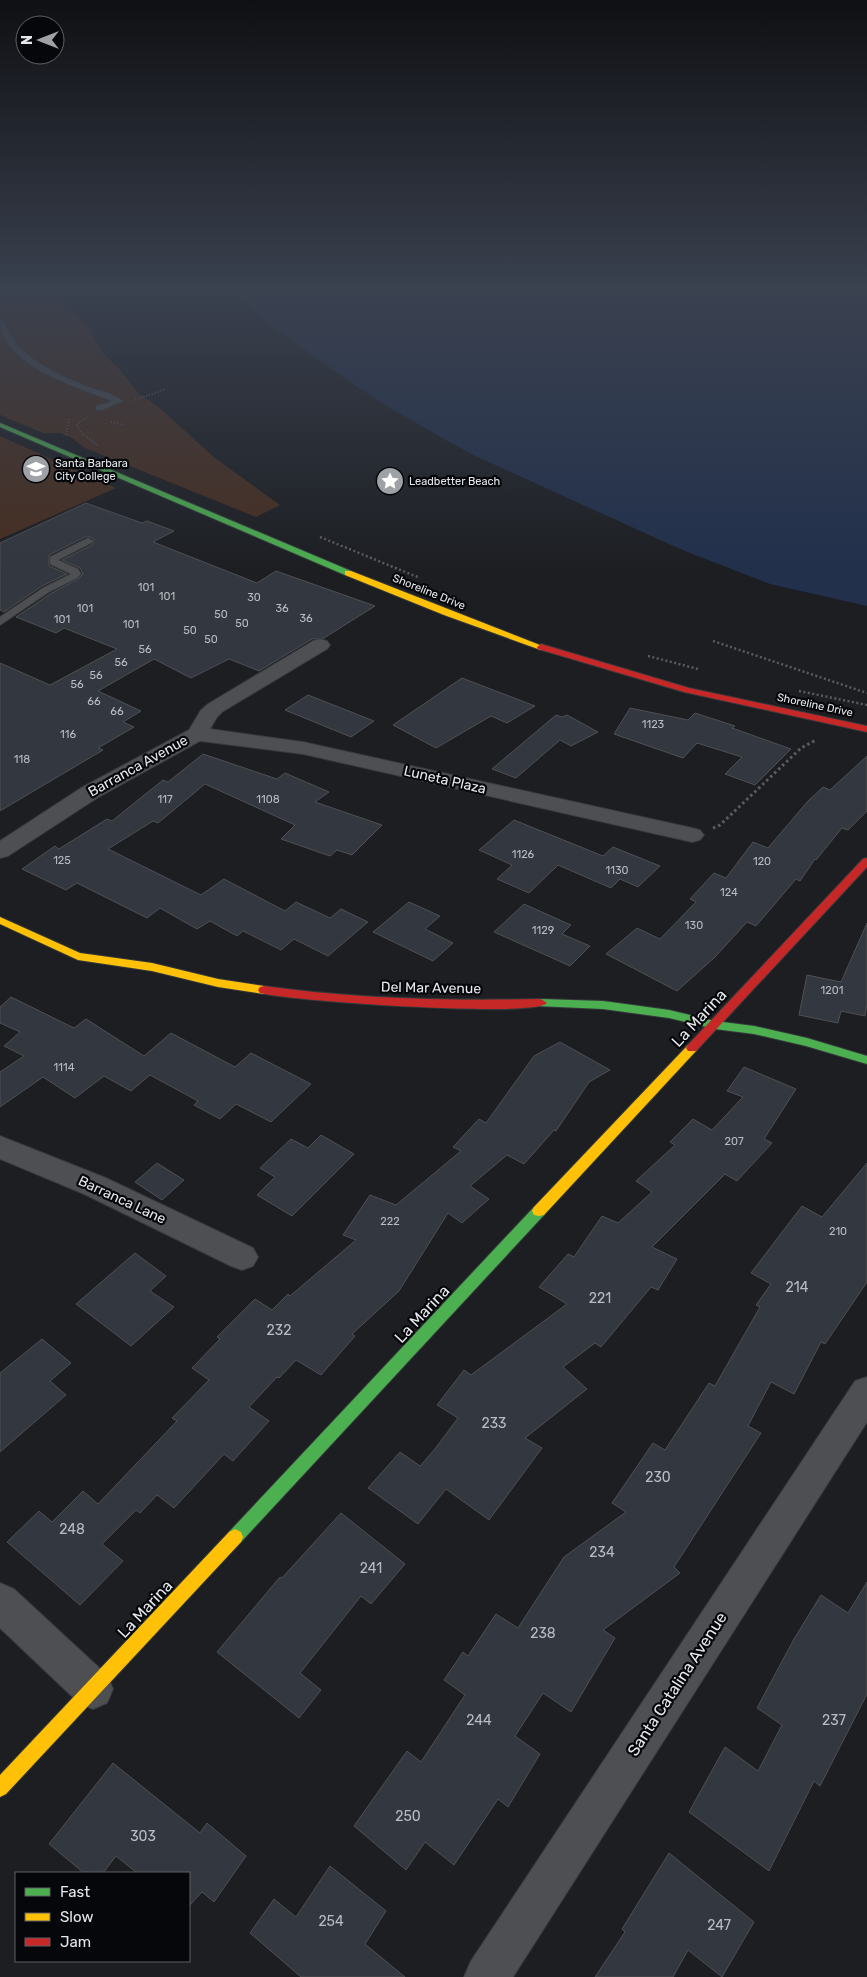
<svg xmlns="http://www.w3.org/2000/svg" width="867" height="1977" viewBox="0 0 867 1977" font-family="Rubik,sans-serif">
  <rect width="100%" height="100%" fill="#1c1e22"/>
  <path fill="#472e20" d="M0,293H48L66,309L80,317L91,331L101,351L120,370L139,394L160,408L215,458L280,505L256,517L85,448L72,438L60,433H43L0,415Z
    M0,436L116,488L0,539Z"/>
  <path fill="#22304c" d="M239,293H867V606L770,584L680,549L471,454L390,408L356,386L274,328Z"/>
  <path fill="#33373f" stroke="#4e5053" d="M86,503L142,523L147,521L174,531L153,542L257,583L276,571L375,606L324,638L312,639L259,671L229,659L191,678L154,659L98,691L141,711L123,722L134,727L98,748L103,750L0,811V663L50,685L117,649L64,628L56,633L16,617L50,594L78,579L83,574L80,568L62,560L92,545L94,539L87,536L49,555V566L67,574L42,586L4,612L0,610V543Z
    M462,678L535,706L507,723L491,716L436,748L393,725Z
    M308,695L374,721L351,737L285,710Z
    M630,708L688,720L695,713L735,726L732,728L791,749L755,785L725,774L742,757L697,743L683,758L614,734Z
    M556,715L562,717L567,715L598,732L571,746L560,740L516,778L492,769Z
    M203,754L277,779L285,773L329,792L315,802L382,825L352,855L337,850L330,856L281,839L295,825L205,784L158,823L153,821L108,849L201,895L224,879L285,911L296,902L330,918L341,909L368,922L328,956L294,939L281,950L243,931L237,936L210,921L197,929L160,908L147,918L77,883L66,890L22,869L55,846L59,849L107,819L112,821L163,780L168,782Z
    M867,756V811L848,830L842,828L816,860L815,859L800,881L796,879L756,926L747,922L715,957L677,991L606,954L637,928L660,939L696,902L690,899L714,873L726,878L753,842L768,848L808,801L823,787L830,790Z
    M514,820L603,856L613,847L660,866L638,887L620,879L611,888L558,865L529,893L497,879L512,865L479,850Z
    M409,902L440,916L425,929L453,943L433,961L373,932Z
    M524,904L571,925L562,934L590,946L570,966L494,932Z
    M867,923V1004L865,1016L841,1011L838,1023L799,1015L807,975L841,982Z
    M11,997L74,1028L86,1019L144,1056L171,1033L235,1067L251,1053L311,1084L271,1122L236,1104L220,1119L194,1105L198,1101L150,1075L131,1091L104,1076L75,1098L43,1077L0,1107V1072L24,1056L4,1046L20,1032L0,1023V1007Z
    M560,1042L610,1070L589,1082L556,1131L554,1130L524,1164L507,1155L470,1186L489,1199L462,1223L448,1213L399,1291L352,1334L355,1336L321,1375L296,1360L279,1378L277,1377L249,1407L269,1421L233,1461L224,1454L174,1508L157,1495L140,1513L136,1510L102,1544L123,1561L80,1605L7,1542L39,1511L52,1522L83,1491L98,1504L177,1421L172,1418L209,1380L192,1368L220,1339L217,1337L255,1299L272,1310L288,1294L290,1296L356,1240L343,1235L370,1195L396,1205L461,1151L453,1147L479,1119L486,1123L534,1056Z
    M744,1067L796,1089L764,1139L772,1143L737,1181L725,1174L652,1247L677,1259L658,1290L651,1287L601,1347L595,1343L563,1367L587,1389L525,1438L542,1448L489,1520L446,1489L418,1524L368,1488L400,1452L420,1466L435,1449L458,1418L437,1405L464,1370L471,1375L567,1304L539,1287L568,1254L574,1257L602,1216L618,1223L652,1192L636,1181L675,1145L670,1142L693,1119L712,1130L743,1097L727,1091Z
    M321,1135L354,1154L292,1216L257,1195L275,1177L260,1168L291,1139L308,1148Z
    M157,1163L184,1180L162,1200L135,1182Z
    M867,1163V1282L825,1344L821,1342L794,1394L771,1382L748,1426L761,1433L674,1567L680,1573L603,1630L615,1638L571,1712L543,1693L515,1736L540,1754L508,1807L498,1799L454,1865L425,1842L406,1870L354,1826L407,1751L421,1762L465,1695L444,1680L463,1652L468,1656L496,1614L518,1628L564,1557L626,1512L612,1503L653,1443L665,1450L709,1383L715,1386L760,1307L756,1305L771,1284L751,1273L802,1206L822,1217Z
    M135,1253L166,1276L150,1291L174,1307L131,1346L76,1304Z
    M42,1339L71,1363L50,1381L66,1395L0,1452V1373Z
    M341,1513L405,1564L371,1604L361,1596L300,1673L321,1690L299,1718L217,1652L280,1577L282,1578Z
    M867,1582V1694L820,1786L814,1781L769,1871L689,1812L725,1747L758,1771L782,1725L757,1708L794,1639L821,1595L848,1613Z
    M113,1763L200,1833L207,1823L246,1856L214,1902L202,1892L189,1906V1873H137L116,1856L103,1873H84L49,1844Z
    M669,1853L754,1922L722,1977L688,1950L673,1977H595L625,1932L622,1929Z
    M330,1866L386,1911L365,1944L405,1977H301L250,1933L274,1899L296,1917Z"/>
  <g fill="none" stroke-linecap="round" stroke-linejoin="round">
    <g stroke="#36393c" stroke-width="2">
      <path id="lane" d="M2,293H8L0,303Z
        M0,319C5,322 13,343 22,350C42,368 66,378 91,388C101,391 114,394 123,401L102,410H96V406L112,401C77,387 0,365 0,319Z
        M88,538L93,541L91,543L58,560L78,569L81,574L77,578L49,592L0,625V617L43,588L71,574L50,564V557Z"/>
    </g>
    <g stroke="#36393c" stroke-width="2">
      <path id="street" d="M320,639L327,641L330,645L327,649L222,712L217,717L210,729L303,742L692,828L700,830L704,835L700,840L692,842L303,754L200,741L97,798L8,856L0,858V841L81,788L189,730L201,710L208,704L313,641Z
        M0,1136L106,1178L253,1248L258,1257L253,1266L242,1270L231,1266L84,1194L0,1159Z
        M867,1377V1422L513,1977H464L471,1961L855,1381Z
        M0,1583L14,1589L107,1675L113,1689L107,1703L93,1709L79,1703L0,1628Z"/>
    </g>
    <g stroke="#36393c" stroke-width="2">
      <path id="fast" d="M0,423L351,571L352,573L345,575L0,427Z
        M541,999L603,1001L669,1010L715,1021L754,1026L807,1038L867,1056V1064L806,1046L754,1034L715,1029L669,1018L603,1009L537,1006L535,1003L537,1000Z
        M539,1206L544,1207L546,1211L544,1215L241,1542L235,1545L229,1542L227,1537L229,1532L534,1207Z"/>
    </g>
    <g stroke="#36393c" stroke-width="2">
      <path id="slow" d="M345,571H351L545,647L541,650L538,649L444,615L345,575Z
        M0,917L80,953L152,963L218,979L264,986L270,990L264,994L218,987L152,971L78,960L0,924Z
        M692,1044L698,1048L696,1051L544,1215L539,1216L534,1215L532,1211L534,1207L688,1045Z
        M235,1529L241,1532L243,1537L241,1542L6,1794L0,1797V1775L229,1532Z"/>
    </g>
    <g stroke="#36393c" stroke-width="2">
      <path id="jam" d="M541,644L689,688L867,726V732L684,692L538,649L537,647Z
        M867,858V867L696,1051H688L686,1048L688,1045L863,859Z
        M264,986C356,999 448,1001 541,999L547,1003C535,1018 290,1001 260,993L258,990L260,987Z"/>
    </g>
    <path stroke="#5a5c5f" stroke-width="2" stroke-dasharray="1 2" stroke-linecap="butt" d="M135,400L166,389
      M87,417L76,425L82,433L97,445
      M111,422L124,425
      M66,435L69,418"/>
    <path stroke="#5a5c5f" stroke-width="2.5" stroke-dasharray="2 2.5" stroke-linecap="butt" d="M320,537L420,578
      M713,641L867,693
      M648,656L698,669
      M799,691L867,705"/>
    <path stroke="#5a5c5f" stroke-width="3" stroke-dasharray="2.5 3" stroke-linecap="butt" d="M713,828L720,825L801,748L816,740"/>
    <use href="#lane" fill="#4e4f52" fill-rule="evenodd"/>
    <use href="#street" fill="#4e4f52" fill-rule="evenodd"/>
    <use href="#fast" fill="#4caf50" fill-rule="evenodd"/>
    <use href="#slow" fill="#ffc107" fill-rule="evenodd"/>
    <use href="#jam" fill="#c62828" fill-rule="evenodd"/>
  </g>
  <linearGradient id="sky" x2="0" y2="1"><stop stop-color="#0f1013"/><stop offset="0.51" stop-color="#3a414f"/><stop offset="1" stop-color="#3a414f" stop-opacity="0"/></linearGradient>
  <rect width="867" height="569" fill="url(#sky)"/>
  <defs>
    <g id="university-disc" transform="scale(1.4375)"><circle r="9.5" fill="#9ea1a6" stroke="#06070a"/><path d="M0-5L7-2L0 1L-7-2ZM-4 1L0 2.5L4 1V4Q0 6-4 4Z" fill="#fff"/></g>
    <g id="sight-disc" transform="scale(1.4375)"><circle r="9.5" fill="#9ea1a6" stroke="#06070a"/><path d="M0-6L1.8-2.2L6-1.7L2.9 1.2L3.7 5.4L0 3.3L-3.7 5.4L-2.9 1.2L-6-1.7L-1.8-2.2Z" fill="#fff"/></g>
  </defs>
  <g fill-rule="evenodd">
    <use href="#university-disc" x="36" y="469"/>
    <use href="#sight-disc" x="390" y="481"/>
  </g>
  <g text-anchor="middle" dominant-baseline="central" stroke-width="4.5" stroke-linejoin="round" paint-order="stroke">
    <g font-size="11" fill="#e4e8ed" stroke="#06070a" text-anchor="start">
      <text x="55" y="463">Santa Barbara<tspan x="55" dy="13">City College</tspan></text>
      <text x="409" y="481">Leadbetter Beach</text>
    </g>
    <g font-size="11" fill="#b8bcc2">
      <text x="146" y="587">101</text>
      <text x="167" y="596">101</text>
      <text x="254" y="597">30</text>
      <text x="85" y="608">101</text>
      <text x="282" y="608">36</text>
      <text x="221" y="614">50</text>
      <text x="306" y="618">36</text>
      <text x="62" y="619">101</text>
      <text x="242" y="623">50</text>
      <text x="131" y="624">101</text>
      <text x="190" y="630">50</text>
      <text x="211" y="639">50</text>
      <text x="145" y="649">56</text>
      <text x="121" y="662">56</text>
      <text x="96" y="675">56</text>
      <text x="77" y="684">56</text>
      <text x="94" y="701">66</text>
      <text x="117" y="711">66</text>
      <text x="653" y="724">1123</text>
      <text x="68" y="734">116</text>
      <text x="22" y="759">118</text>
      <text x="165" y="799">117</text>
      <text x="268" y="799">1108</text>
      <text x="523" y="854">1126</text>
      <text x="62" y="860">125</text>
      <text x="762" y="861">120</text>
      <text x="617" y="870">1130</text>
      <text x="729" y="892">124</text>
      <text x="694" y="925">130</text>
      <text x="543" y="930">1129</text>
      <text x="832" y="990">1201</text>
      <text x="64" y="1067">1114</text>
      <text x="734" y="1141">207</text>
      <text x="390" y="1221">222</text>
      <text x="838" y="1231">210</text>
    </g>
    <g font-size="11" fill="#e4e8ed" stroke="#06070a">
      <text transform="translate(429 592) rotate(22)">Shoreline Drive</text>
      <text transform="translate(815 705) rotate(12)">Shoreline Drive</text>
    </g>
    <g font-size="14" fill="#e4e8ed" stroke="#06070a">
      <text transform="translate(138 766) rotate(-29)">Barranca Avenue</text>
      <text transform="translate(445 780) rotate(13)">Luneta Plaza</text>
      <text transform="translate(431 988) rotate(1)">Del Mar Avenue</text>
      <text transform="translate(122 1200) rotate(25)">Barranca Lane</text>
    </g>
    <g font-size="14" fill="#b8bcc2">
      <text x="797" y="1287">214</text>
      <text x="600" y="1298">221</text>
      <text x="279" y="1330">232</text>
      <text x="494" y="1423">233</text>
      <text x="658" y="1477">230</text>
      <text x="72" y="1529">248</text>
      <text x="602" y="1552">234</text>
      <text x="371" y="1568">241</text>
      <text x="543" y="1633">238</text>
      <text x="479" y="1720">244</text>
      <text x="834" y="1720">237</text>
      <text x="408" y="1816">250</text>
      <text x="143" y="1836">303</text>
      <text x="331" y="1921">254</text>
      <text x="719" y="1925">247</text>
    </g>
    <g font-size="16" fill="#e4e8ed" stroke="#06070a">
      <text transform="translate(699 1018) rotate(-47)">La Marina</text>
      <text transform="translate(422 1314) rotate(-47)">La Marina</text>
      <text transform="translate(145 1609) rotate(-47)">La Marina</text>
      <text transform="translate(677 1684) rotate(-57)">Santa Catalina Avenue</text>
    </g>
  </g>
  <rect x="15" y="1872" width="175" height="90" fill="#06070a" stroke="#5f6165"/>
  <rect x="25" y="1888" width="25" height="8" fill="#4caf50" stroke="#5f6165"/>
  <text x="60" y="1897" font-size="15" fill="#e4e8ed">Fast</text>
  <rect x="25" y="1913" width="25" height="8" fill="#ffc107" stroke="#5f6165"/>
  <text x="60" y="1922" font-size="15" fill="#e4e8ed">Slow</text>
  <rect x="25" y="1938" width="25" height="8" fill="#c62828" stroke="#5f6165"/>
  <text x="60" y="1947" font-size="15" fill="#e4e8ed">Jam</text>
  <g transform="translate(40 40) rotate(270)"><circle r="24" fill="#06070a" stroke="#5f6165"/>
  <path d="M0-4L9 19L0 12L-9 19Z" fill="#9ea1a6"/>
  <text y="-8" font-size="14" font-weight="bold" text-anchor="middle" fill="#e4e8ed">N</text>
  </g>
</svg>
